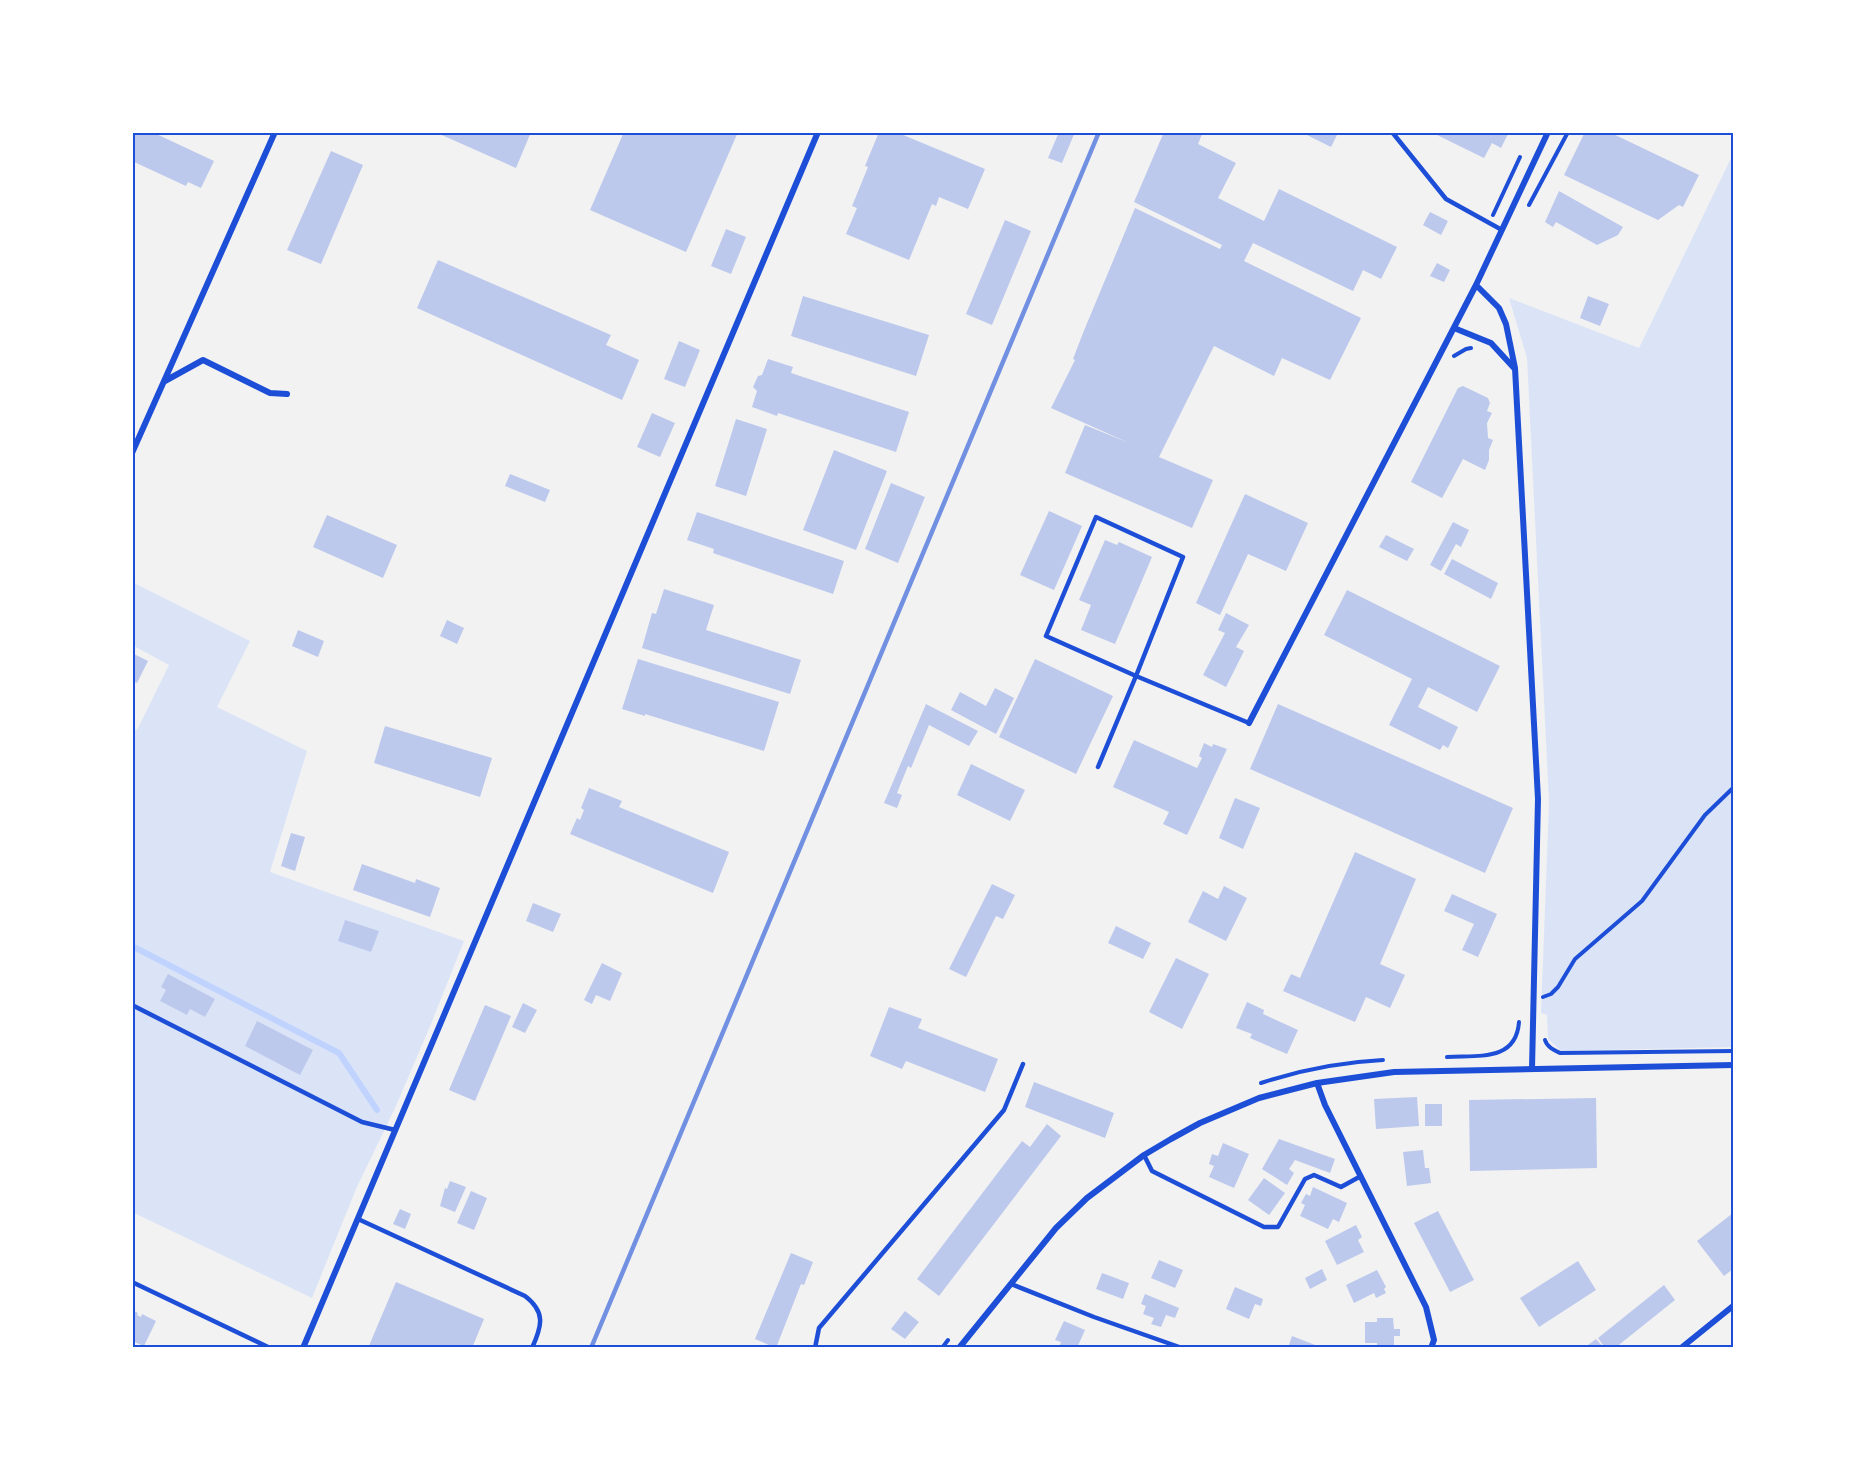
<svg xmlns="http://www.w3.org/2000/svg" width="1865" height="1480" viewBox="0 0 1865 1480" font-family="'Times New Roman',serif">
  <rect width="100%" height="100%" fill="#f2f2f2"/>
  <path fill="#dbe4f7" d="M1733,154V1047L1561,1051L1548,1039L1547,1015L1541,1013L1549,802L1527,358L1509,298L1639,348Z
    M132,582L250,641L217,707L307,751L270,872L464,941L431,1024L396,1106L356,1189L312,1298L132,1212V729L137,730L169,665L132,645Z"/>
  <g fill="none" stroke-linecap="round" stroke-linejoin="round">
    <path stroke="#bfd3fe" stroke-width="6" d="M132,946L339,1053L377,1110"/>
  </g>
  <path fill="#bdc9ec" d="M132,132H152L214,161L201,188L188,182L186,186L132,161Z
    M435,132H531L516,168Z
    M624,132H738L686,252L590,210Z
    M879,132H896L985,169L968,209L939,197L936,206L932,204L909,260L846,234L857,208L852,206L868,167L865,166Z
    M1059,132H1075L1062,163L1048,158Z
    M1164,132H1203L1198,144L1236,163L1218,198L1264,221L1279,189L1397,247L1381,279L1363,270L1353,291L1253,243L1244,261L1361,318L1330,380L1282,358L1274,376L1214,346L1159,457L1213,480L1192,528L1065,473L1085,425L1129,443L1051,408L1075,360L1073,359L1083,333L1135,208L1220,249L1222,245L1134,202Z
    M1301,132H1336L1338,133L1331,147Z
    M1438,132H1509L1501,148L1492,143L1484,158L1437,135Z
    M1585,132H1609L1699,175L1683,207L1679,205L1658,220L1564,175Z
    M331,151L363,165L321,264L287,250Z
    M1559,191L1623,227L1618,235L1597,245L1556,222L1553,227L1545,222Z
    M1430,212L1448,221L1441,235L1423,225Z
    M1005,220L1031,231L992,325L966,314Z
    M726,229L746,237L731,274L711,266Z
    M438,260L611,335L606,345L639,360L622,400L417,308Z
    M1437,263L1450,270L1444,282L1430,276Z
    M803,296L929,335L916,376L791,336Z
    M1588,296L1609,304L1600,326L1580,318Z
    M679,341L700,350L685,387L664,379Z
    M768,359L793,367L791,373L909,412L896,452L778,413L777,416L752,407L757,391L753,387L758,376L762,375Z
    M1463,386L1488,398L1490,403L1487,411L1492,413L1487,423L1488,438L1493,440L1489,450V460L1485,470L1463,459L1442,498L1411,482L1458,388Z
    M652,413L675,423L660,457L637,447Z
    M736,419L767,429L746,496L715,486Z
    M834,450L887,471L856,550L803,530Z
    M510,474L550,490L545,502L505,486Z
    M891,483L925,497L898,563L865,549Z
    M1245,494L1308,523L1286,571L1248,554L1220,615L1196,603Z
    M1049,511L1082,526L1054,590L1020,575Z
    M697,512L844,561L833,594L713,553L714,549L687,540Z
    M327,515L397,545L383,578L313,547Z
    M1453,522L1469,530L1461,547L1456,544L1441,571L1430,565Z
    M1386,535L1414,549L1407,561L1379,547Z
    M1105,540L1117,545L1119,542L1152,557L1115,644L1081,630L1091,605L1079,600Z
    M1452,559L1498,583L1491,599L1444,574Z
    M664,589L714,605L706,630L801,660L790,694L642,648L652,613L656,614Z
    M1347,590L1500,666L1477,712L1428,687L1418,707L1458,727L1448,748L1443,745L1440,750L1389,725L1412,679L1324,635Z
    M1226,613L1249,625L1236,647L1244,651L1226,687L1203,675L1225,633L1218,630Z
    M447,620L464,628L457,644L440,636Z
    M298,630L324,641L318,657L292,646Z
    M132,653L148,661L137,683L132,681Z
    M638,659L779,702L764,751L645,714V716L622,709Z
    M1035,659L1113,696L1076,774L999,737Z
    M995,688L1014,698L996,734L951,710L960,692L986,706Z
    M926,704L978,731L969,746L929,725L911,768L908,766L899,788L897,793L902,795L897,808L884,803Z
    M1278,704L1513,808L1485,873L1250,769Z
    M385,726L492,758L480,797L374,763Z
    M1134,740L1197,768L1202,758L1199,756L1204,743L1212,747L1213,744L1227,749L1187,835L1163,824L1169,812L1113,787Z
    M971,764L1025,790L1010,821L957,795Z
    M589,788L622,801L619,807L729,852L713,893L570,834L577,818L580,820L584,810L581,808Z
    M1235,798L1260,808L1243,849L1219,838Z
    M291,833L305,837L295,871L281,866Z
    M1355,852L1416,879L1380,964L1405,975L1390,1008L1366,997L1355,1022L1283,991L1291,974L1300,978Z
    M362,864L415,883L416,879L440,888L430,917L353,890Z
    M992,884L1015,895L1003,919L996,916L966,977L949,969Z
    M1224,886L1247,898L1226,941L1188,922L1203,891L1218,899Z
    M1452,894L1497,914L1478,957L1462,950L1474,924L1444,911Z
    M533,903L561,914L553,932L526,921Z
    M345,920L379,931L371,952L338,941Z
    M1116,926L1151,943L1143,959L1108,943Z
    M1176,958L1209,974L1182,1029L1149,1012Z
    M602,963L622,973L610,1001L596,995L592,1004L584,1000Z
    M168,974L215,999L205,1017L190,1009L187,1015L160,1001L166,990L161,987Z
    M1247,1002L1264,1010L1263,1014L1298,1030L1287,1054L1250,1038L1252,1034L1236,1028Z
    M523,1003L537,1010L525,1033L512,1027Z
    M485,1005L511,1016L475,1101L449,1090Z
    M889,1007L922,1019L918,1028L998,1059L985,1092L906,1061L902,1069L870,1056Z
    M257,1021L313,1050L300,1075L245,1046Z
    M1034,1082L1114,1113L1105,1138L1025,1107Z
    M1417,1097L1419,1126L1376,1129L1374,1099Z
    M1596,1098L1597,1168L1470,1171L1469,1100Z
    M1425,1104H1442V1126H1425Z
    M1047,1124L1061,1136L939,1296L917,1279L1022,1141L1030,1147Z
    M1279,1139L1335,1159L1330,1173L1295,1160L1289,1169L1294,1173L1287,1185L1262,1169Z
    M1223,1143L1249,1154L1234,1188L1209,1177L1214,1166L1209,1164L1212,1154L1218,1156Z
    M1423,1150L1425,1168H1429L1431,1183L1407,1186L1403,1152Z
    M1264,1178L1285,1193L1269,1215L1248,1200Z
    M450,1181L466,1187L455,1212L440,1206L445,1188L447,1189Z
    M1313,1187L1347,1203L1339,1222L1333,1219L1328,1229L1300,1216L1305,1205L1301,1203L1306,1194L1310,1196Z
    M471,1191L487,1198L474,1230L457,1223Z
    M400,1209L411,1214L405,1229L393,1224Z
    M1438,1211L1474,1280L1450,1292L1414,1223Z
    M1733,1213V1269L1724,1276L1697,1241Z
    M1356,1225L1362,1237L1358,1240L1364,1252L1337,1265L1325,1241Z
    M791,1253L813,1262L804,1285L801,1284L776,1348L755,1339Z
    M1159,1260L1183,1270L1175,1288L1151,1278Z
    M1578,1261L1596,1290L1539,1327L1520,1298Z
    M1322,1269L1327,1280L1310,1289L1305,1278Z
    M1377,1270L1386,1287L1384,1289L1386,1293L1376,1298L1374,1293L1354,1303L1346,1285Z
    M1102,1273L1129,1283L1123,1299L1096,1289Z
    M396,1282L484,1319L472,1348H368Z
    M1664,1285L1675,1300L1615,1348H1605L1598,1338Z
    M1235,1287L1263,1299L1261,1306L1255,1304L1249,1319L1226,1309Z
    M1145,1294L1179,1308L1175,1318L1166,1315L1161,1327L1151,1324L1154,1318L1143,1314L1146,1306L1141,1304Z
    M132,1310L138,1313L137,1315L141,1317L142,1314L156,1321L144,1346L132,1341Z
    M905,1311L919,1322L905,1339L891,1329Z
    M1377,1318H1393L1394,1329H1400V1336H1394V1346H1377V1343H1365V1322H1377Z
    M1064,1321L1085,1330L1077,1348H1059L1061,1342L1055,1340Z
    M1292,1336L1323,1348H1288Z
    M1596,1339L1604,1348H1584Z"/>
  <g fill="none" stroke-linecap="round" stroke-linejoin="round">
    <path stroke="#1d4ed8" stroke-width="4" d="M1529,205L1568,132
      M1493,215L1520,157
      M1454,356L1466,349L1471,348
      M1543,997L1551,994L1558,987L1575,959L1642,901L1705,815L1733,788
      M1545,1040C1547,1047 1554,1050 1560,1053L1733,1051
      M1447,1057C1478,1055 1516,1062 1519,1022
      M1261,1083C1300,1070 1342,1062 1383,1060
      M942,1348L948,1340"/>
    <path stroke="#1d4ed8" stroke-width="4.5" d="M1392,132L1446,199L1502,230
      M1098,767L1136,676L1046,636L1096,517L1183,557L1136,676L1249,723
      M132,1005L362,1122L395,1130
      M1144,1155L1152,1171L1264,1227H1278L1305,1179L1314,1175L1341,1187L1361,1176
      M358,1219L525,1296C546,1312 542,1326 532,1348
      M132,1282L270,1348
      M1011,1284L1094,1317L1182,1348
      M815,1348L819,1328L1004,1110L1023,1064"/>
    <path stroke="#1d4ed8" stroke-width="6" d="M1476,285L1499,308L1506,324L1515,368L1538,799L1532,1069
      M1454,328L1491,343L1514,368
      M165,381L203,360L270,393L287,394
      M132,453L275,132
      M1249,723L1476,285L1548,132
      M1317,1083L1325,1105L1426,1307L1434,1340L1431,1348
      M303,1348L818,132
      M959,1348L1056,1228L1087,1198L1144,1155L1171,1139L1200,1123L1259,1098L1317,1083L1394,1072L1733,1065
      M1681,1348L1733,1306"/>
    <path stroke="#7290e2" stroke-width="4.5" d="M591,1348L1099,132"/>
  </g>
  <rect width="1865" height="1480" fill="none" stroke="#ffffff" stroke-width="267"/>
  <rect x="134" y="134" width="1598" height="1212" fill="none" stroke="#1d4ed8" stroke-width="2"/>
</svg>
